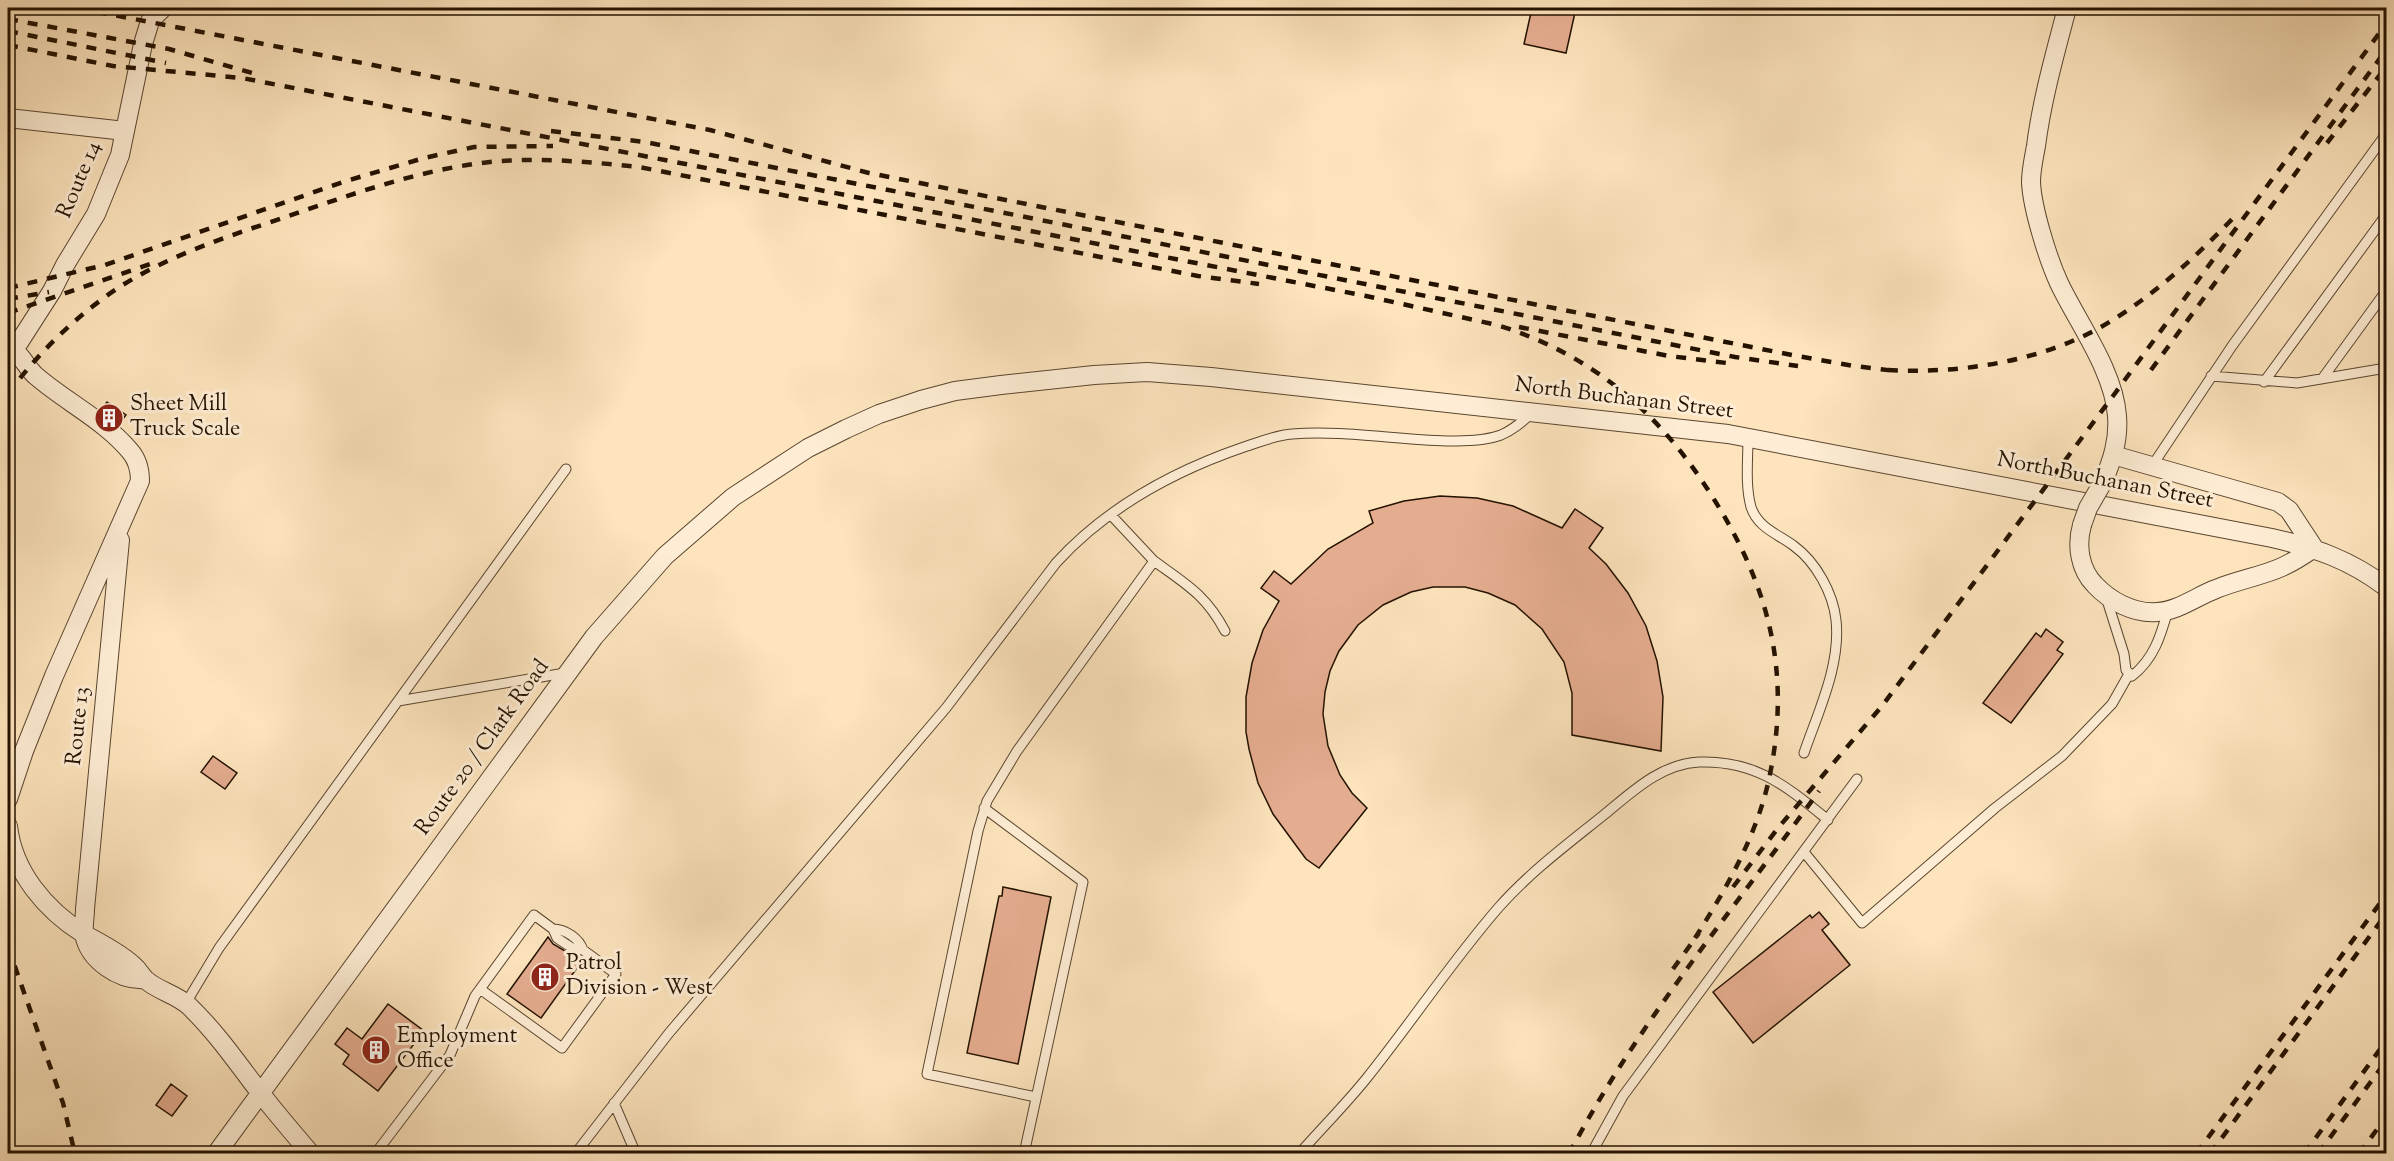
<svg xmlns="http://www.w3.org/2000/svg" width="2394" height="1161" viewBox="0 0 2394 1161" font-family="'Sorts Mill Goudy',serif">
  <rect width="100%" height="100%" fill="#fde4bd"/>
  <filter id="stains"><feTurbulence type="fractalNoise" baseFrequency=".00333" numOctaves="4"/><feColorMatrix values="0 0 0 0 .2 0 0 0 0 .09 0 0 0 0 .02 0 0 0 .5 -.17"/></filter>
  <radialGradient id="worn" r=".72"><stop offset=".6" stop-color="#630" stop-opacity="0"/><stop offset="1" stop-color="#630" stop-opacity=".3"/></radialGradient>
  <path fill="#e5ad90" stroke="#241200" stroke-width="1.5" d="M1532,8H1576L1566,53L1524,44Z
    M107,402L126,415L119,424L101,410Z
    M1440,496L1477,498L1513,506L1562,528L1575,509L1603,528L1589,548L1606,564L1628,593L1646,626L1657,661L1663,697L1661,751L1572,735V693L1564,662L1542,629L1515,605L1488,593L1465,587H1433L1411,592L1383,605L1358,625L1339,651L1330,671L1325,692L1323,714L1328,746L1340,775L1352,793L1367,808L1319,868L1306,859L1273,814L1258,783L1249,749L1246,732V697L1252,663L1263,630L1279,601L1261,588L1274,571L1291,584L1328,549L1373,523L1369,511L1404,501Z
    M2046,629L2063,642L2057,650L2063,654L2011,723L1983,703L2036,633L2041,637Z
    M213,756L237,773L225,789L201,772Z
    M1003,887L1051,897L1018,1064L967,1053L999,896H1002Z
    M1819,912L1829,924L1822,930L1850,965L1753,1043L1713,992L1810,915L1812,918Z
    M548,937L553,944L582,961L541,1018L507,994Z
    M388,1004L424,1031L378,1091L343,1064L349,1055L335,1044L347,1028L362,1039Z
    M171,1084L187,1096L172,1116L156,1105Z"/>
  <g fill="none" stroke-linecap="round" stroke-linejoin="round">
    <g stroke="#5a462f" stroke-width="11">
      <path id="service" d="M2211,376L2297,383L2386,368
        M2322,379L2386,291
        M2264,382L2386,215
        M1748,438C1748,460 1745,485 1751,507C1758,528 1778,534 1794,546C1816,562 1833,593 1836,620C1841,665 1818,712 1804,753
        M2152,466L2232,346L2386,134
        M1154,561C1186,584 1206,595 1225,631
        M2106,597L2124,654L2126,670L2132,676C2154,659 2161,635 2168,610
        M398,701L565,673
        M984,808L1083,882L1024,1154
        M1804,852L1862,923L1995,808L2062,756L2112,704L2129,674
        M553,929C565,929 579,938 583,950
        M186,1003L219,948L566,469
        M1036,1097L927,1074L978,831L987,801L1017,751L1154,561L1111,515
        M614,1103L636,1154
        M375,1154L450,1055L475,996L534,915L553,929L557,938L572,948L583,950L616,974L562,1048L480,989
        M575,1154L669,1033L946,708L1056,563C1106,508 1174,471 1244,447C1260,442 1276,435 1292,434C1343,430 1396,440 1447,441C1465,441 1484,441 1501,435C1513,430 1522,422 1531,414
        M1299,1154C1321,1129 1345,1105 1366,1079C1411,1023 1452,961 1499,907C1530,872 1569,843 1605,814C1633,791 1661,764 1699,762C1756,760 1786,786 1828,820
        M1591,1154L1623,1096L1857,779"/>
    </g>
    <g stroke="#5a462f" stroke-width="20">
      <path id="minor" d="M2067,8C2055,54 2042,99 2036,146C2034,157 2031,170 2031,182C2032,208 2048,259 2059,283C2078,323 2114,371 2117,416C2119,440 2112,461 2103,482
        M8,118L125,131
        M8,348C20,350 26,368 36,376C66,402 104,420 130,451C137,459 140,470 140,481L54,676L24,751L8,799
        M9,358L52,291L65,265L96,214L120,155L143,44L150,21L163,8
        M2082,525C2076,546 2080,570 2095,585C2110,601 2134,614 2157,612C2178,611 2197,596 2216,589C2238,580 2262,576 2282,567C2293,562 2304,555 2314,548L2289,510L2278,502L2113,455
        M120,540L85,909C85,917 83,926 84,934C89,961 120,981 145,979
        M8,826C13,871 45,910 84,934C101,944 119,952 134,966C139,970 141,976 146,980C158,991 176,994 189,1006C215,1031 236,1061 258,1090C275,1112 293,1133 311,1154
        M216,1154L594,637L665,556L733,497L808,448L846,429L879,414L921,400L955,391L1001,385L1094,375L1147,372L1211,377L1728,434L2272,538C2316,548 2350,560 2386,587
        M2386,1154V1153"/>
    </g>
    <use href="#service" stroke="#feedd4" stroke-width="9"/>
    <use href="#minor" stroke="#feedd4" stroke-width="18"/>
    <path stroke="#241200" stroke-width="4.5" stroke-dasharray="10 10" stroke-linecap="butt" d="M77,8L710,130L869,173L1792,355L1854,366L1896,371
      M8,19L169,49L252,73
      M8,31L166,63
      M8,45L113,66L242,78L1366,296L1497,325C1591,354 1658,411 1710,493C1766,580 1791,665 1771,769C1760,830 1728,886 1695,938
      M551,131L645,142L1735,357L1798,366
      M2327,143L2386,67
      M8,288L105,265L346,181L424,158L474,147L553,146
      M8,299L49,292
      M8,313L150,264
      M1519,327L1669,356L1735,364
      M1888,370C1958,374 2039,362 2101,327C2153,297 2197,256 2238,213
      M2151,370L2386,50
      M8,394C38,353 76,316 118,288C175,251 243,232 306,210C367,189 426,169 490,162C539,157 590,162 639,167L1198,276L1259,284
      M1733,887L1778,828L1882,706L2113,396L2386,24
      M8,947L63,1103L75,1154
      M1673,969L1699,933
      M1569,1154C1637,1024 1733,910 1819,791
      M2196,1154L2386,895
      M2210,1154L2386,914
      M2304,1154L2386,1041
      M2318,1154L2386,1061
      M2359,1154L2386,1117"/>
    <g stroke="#5a462f" stroke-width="20" stroke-linecap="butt">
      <path id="minor-bridge" d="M2082,525L2088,508L2103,482"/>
    </g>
    <use href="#minor-bridge" stroke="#feedd4" stroke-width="18"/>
  </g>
  <defs>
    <g id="building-disc" transform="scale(1.5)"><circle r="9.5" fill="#8f2418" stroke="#feedd4"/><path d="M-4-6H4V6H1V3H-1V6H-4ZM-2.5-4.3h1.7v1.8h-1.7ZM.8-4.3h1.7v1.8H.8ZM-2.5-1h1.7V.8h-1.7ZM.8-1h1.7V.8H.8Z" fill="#fff"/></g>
  </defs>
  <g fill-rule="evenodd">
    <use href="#building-disc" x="109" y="418"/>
    <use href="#building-disc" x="545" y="977"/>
    <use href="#building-disc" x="376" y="1050"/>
  </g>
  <g text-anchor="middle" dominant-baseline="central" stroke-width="6" stroke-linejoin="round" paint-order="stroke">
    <g font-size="22" fill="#241200" stroke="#feedd4">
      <text transform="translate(80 180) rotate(-67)">Route 14</text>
      <text transform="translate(1624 399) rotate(7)">North Buchanan Street</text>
      <text transform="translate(2105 481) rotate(11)">North Buchanan Street</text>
      <text transform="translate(79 726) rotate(-84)">Route 13</text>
      <text transform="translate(483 748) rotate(-54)">Route 20 / Clark Road</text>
    </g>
    <g font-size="22" fill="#241200" stroke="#feedd4" text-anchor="start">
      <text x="130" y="405">Sheet Mill<tspan x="130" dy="25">Truck Scale</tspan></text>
      <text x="566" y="964">Patrol<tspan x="566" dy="25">Division - West</tspan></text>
      <text x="397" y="1037">Employment<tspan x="397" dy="25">Office</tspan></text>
    </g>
  </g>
  <rect width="2394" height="1161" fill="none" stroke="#fde4bd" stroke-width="30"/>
  <rect x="9" y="9" width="2376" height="1143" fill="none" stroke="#241200" stroke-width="3"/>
  <rect x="15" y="15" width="2364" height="1131" fill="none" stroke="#241200" stroke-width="1.5"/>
  <rect width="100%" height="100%" filter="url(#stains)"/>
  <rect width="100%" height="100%" fill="url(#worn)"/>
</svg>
